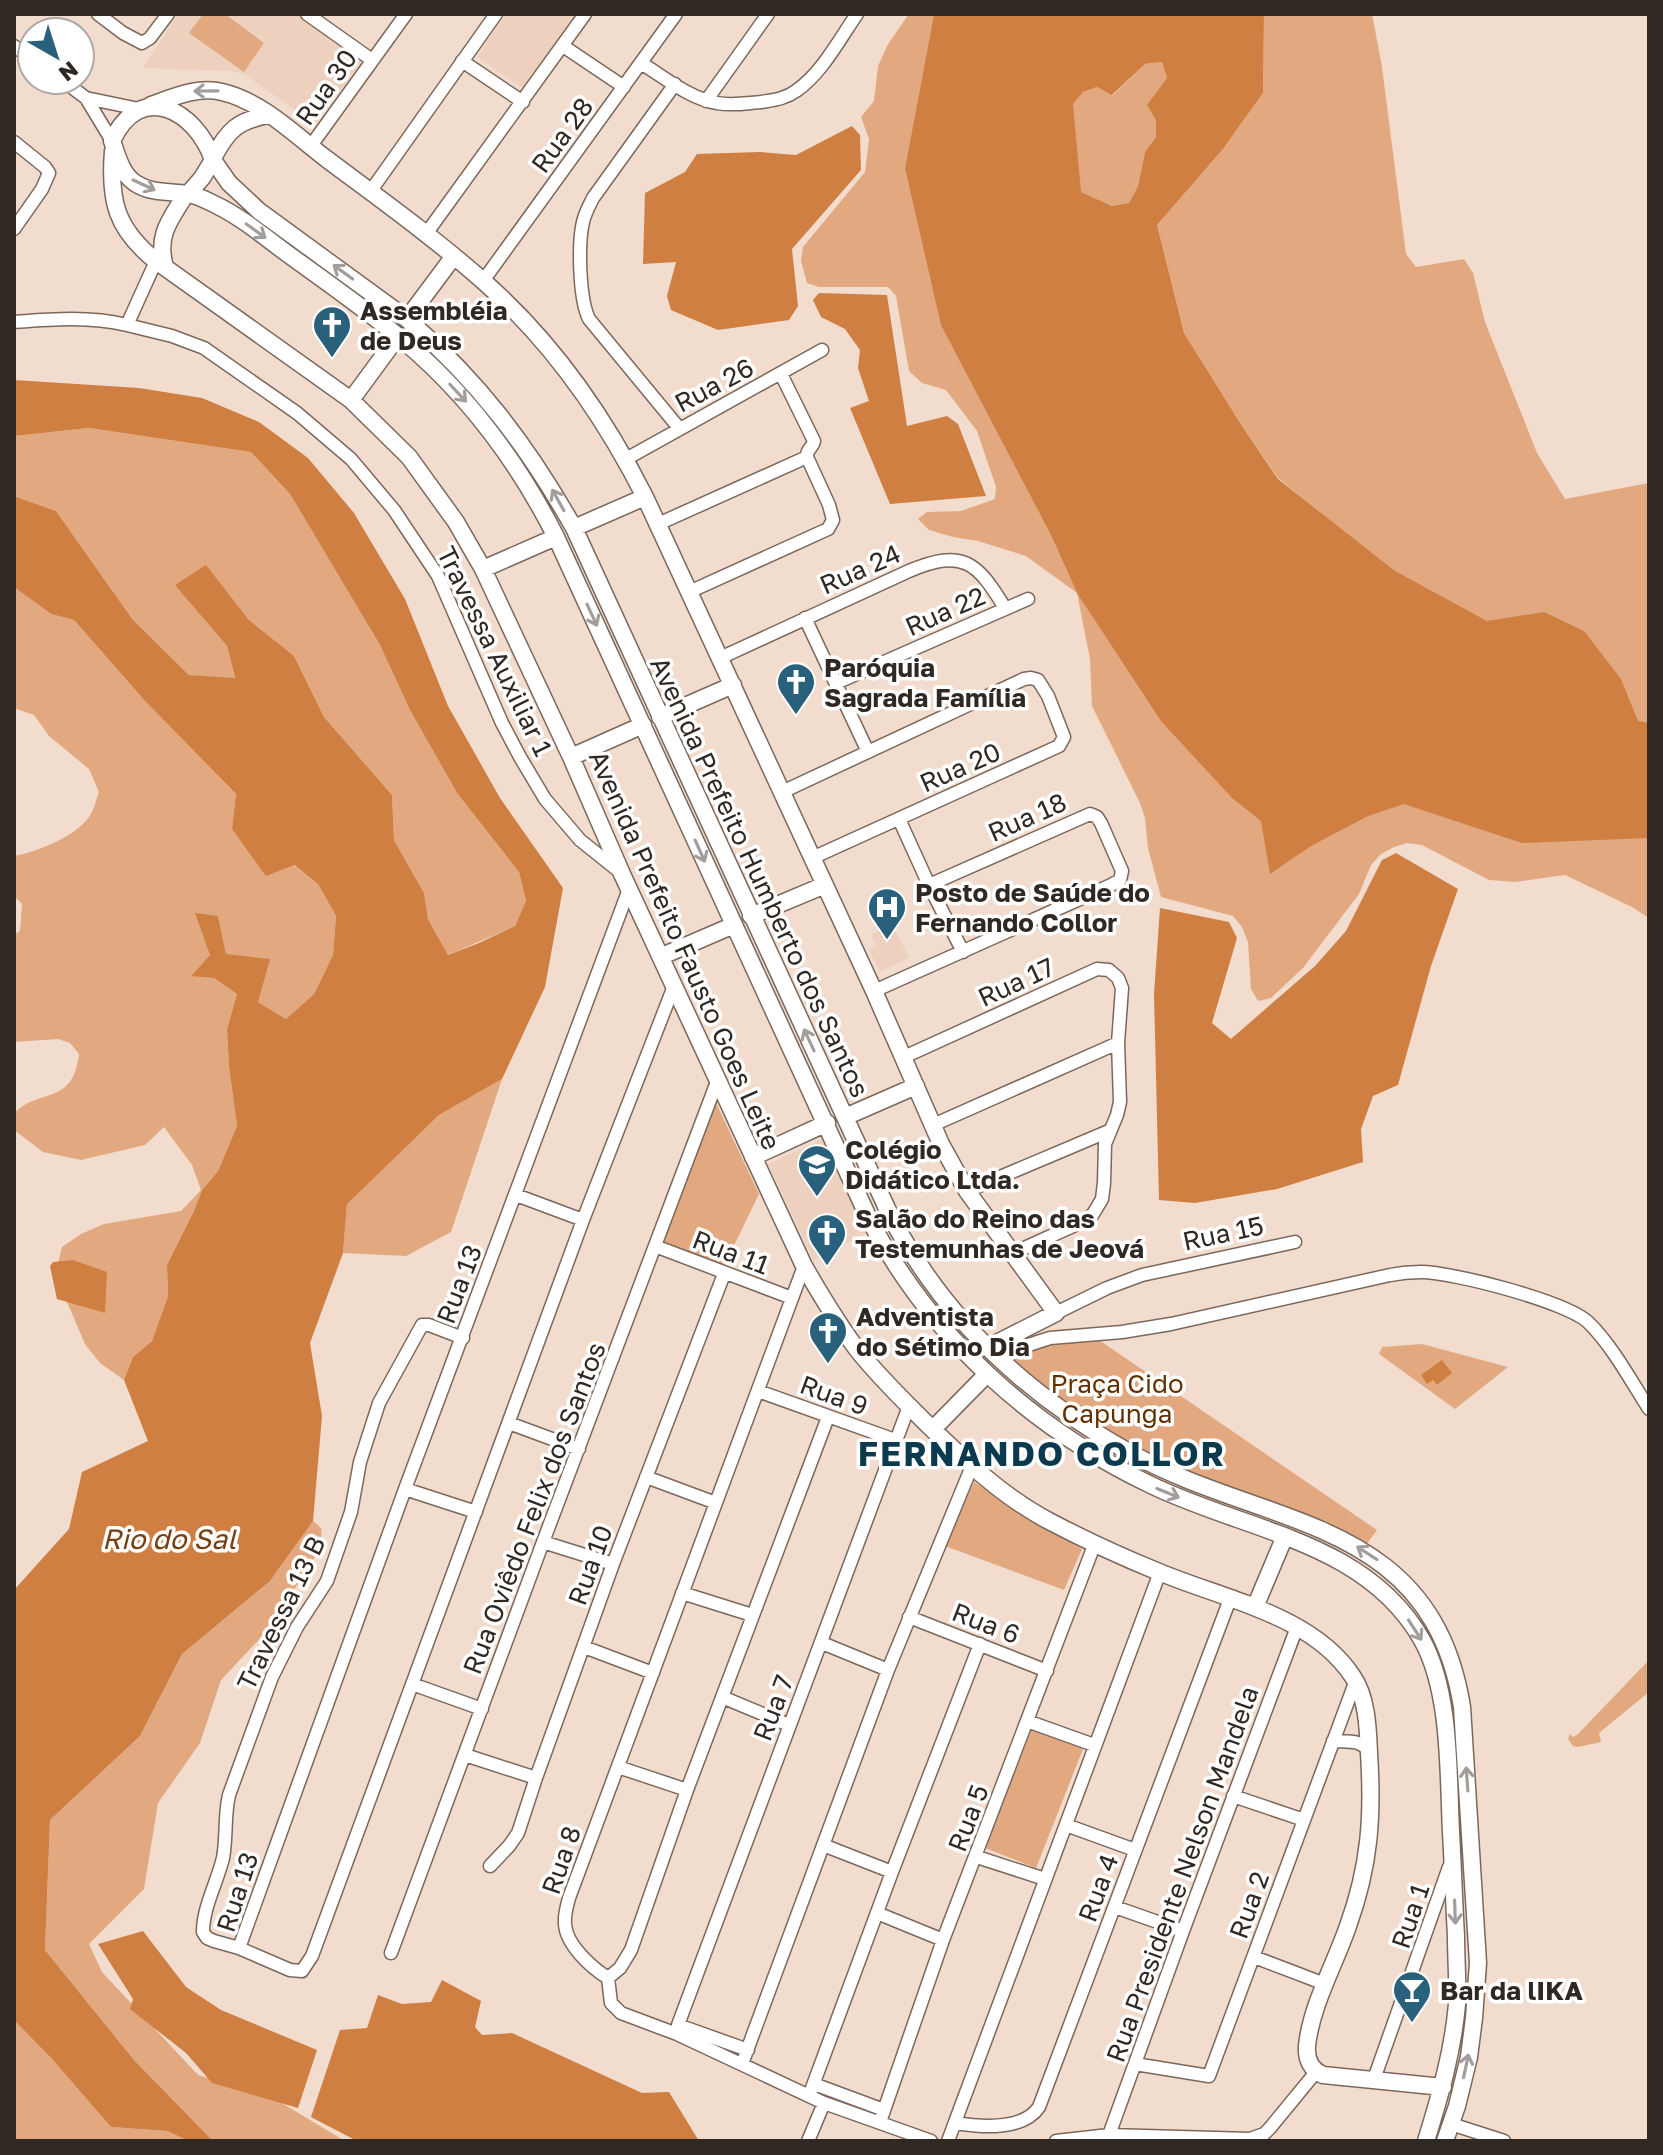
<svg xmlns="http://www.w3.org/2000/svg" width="1663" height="2155" viewBox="0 0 1663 2155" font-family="'Golos Text',sans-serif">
  <rect width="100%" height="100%" fill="#f2dcce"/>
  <path fill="#edd1be" d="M178,14H303L364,58L315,124L244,74L228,71L143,68Z
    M506,14H575L523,88L477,57Z
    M888,917L909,957L880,972L869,950L876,946L871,935L883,929L880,921Z
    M823,1139L866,1233L814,1261L768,1164Z"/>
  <path fill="#e2a981" d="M203,14H225L264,43L244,72L189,33Z
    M909,14H934L905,168L1050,533L1077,593L1354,540L1278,478L1242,426L1184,333L1157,225L1223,149L1263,93L1264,14H1372L1382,67L1406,254L1416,267L1464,259L1473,273L1485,322L1537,453L1565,499L1649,483V918L1632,907L1565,875L1515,882L1489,880L1422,845L1407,843L1394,847L1381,854L1371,865L1359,894L1303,968L1271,998L1258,1001L1251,989L1248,942L1242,927L1233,916L1161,897L1148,848L1145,818L1140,803L1092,706L1090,659L1077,593L1026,556L978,541L953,537L929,530L918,519L927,512L961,511L995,499L996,487L977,431L946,390L922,383L909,371L896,296L888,287H819L807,283L801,261L803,247L865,172L869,139L861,117L874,101L878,66L888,44Z
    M1162,62L1167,78L1156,120V137L1145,152L1138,186L1129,203L1112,206L1080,192L1072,104L1083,92L1097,87L1113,95L1145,64Z
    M89,428L251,452L290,494L380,645L410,710L457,793L519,872L526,901L515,926L448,955L428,919L424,893L394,840L392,795L324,717L294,656L249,620L206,566L176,585L227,646L235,679L189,675L133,620L56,511L14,496V436Z
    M14,587L51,614L74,620L145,701L236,794L232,829L293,865L318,884L336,916L333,955L314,994L286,1019L258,1002L226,954L218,916L210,955L192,975L214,978L237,994L227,1029L229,1067L237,1126L218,1171L202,1190L194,1211L167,1265L168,1296L152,1341L133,1357L124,1380L100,1363L85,1344L58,1281L56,1271L62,1247L81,1234L104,1224L181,1211L201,1190L192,1165L164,1127L145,1145L81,1160L43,1152L14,1130V1114C38,1087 73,1107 79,1054L70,1043L58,1039L14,1042V935L20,931L22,904L14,896V856C37,852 76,836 89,817C94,810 96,800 99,792L89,769L49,736L34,715L14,708Z
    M502,1079L451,1232L406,1256L343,1253L347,1203L439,1115Z
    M716,1103L759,1194L724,1266L662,1244Z
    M1055,1338H1096L1377,1530L1366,1545L1324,1523L1187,1472L1130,1449L1049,1395L1010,1358L1003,1347Z
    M1422,1344L1508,1367L1455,1409L1379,1354L1382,1347Z
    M974,1482L1082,1549L1064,1590L945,1546Z
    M313,1521L321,1528L322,1546L269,1629L221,1680L200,1743L158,1803L144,1889L89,1944L102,1972L198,2075L275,2099L345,2141H213L134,2060L45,1950L50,1820L140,1736L182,1654L270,1581Z
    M1649,1660V1692L1599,1733L1601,1742L1578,1747L1573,1746L1568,1739L1570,1734L1573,1737L1578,1734Z
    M1032,1729L1083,1749L1036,1868L985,1848Z
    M14,2020L52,2059L111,2127L168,2131L188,2141H14Z"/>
  <path fill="#cf7f41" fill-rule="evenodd" d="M934,14H1264L1263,93L1223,149L1157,225L1184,333L1242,426L1278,479L1395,571L1487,621L1544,612L1584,631L1621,679L1638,721L1649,723V838L1522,843L1404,804L1368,816L1311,846L1270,874L1261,821L1232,798L1161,721L1077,593L1050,533L941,325L905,168ZM1162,62L1167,78L1147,105L1156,120V137L1145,152L1138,186L1129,203L1112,206L1081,192L1073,104L1083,92L1097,87L1112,95L1145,64Z
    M852,126L860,135L861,170L792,249L798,306L789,320L718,330L671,310L667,296L676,262L643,264L645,193L685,172L697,154L760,152L796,155Z
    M819,293L887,295L907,426L947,416L958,424L986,496L890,504L850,408L869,401L858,368L860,350L845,329L821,317L813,300Z
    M14,380L139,388L202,398L259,422L308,458L354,513L405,599L448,706L500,798L563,888L545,987L502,1079L439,1115L347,1204L343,1253L310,1343L322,1416L313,1521L270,1581L182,1654L140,1736L50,1820L45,1950L134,2060L213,2141H188L168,2131L111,2127L52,2059L14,2020V1590L69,1529L82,1472L148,1441L124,1380L133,1357L152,1341L168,1296L167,1265L194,1211L202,1190L218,1171L237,1126L229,1067L227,1029L237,994L214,978L191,976L210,955L195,913L218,916L226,954L270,959L258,1002L286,1019L314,994L333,955L336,916L318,884L294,865L266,876L232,829L236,794L145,701L74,620L51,614L14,587V496L56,511L133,620L189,675L235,678L227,646L175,585L206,565L249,620L294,656L324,717L392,795L394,840L424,893L428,919L448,955L479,943L515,926L526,901L519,872L457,793L410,710L380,645L290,494L251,452L89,428L14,436Z
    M1396,853L1458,889L1431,966L1398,1085L1373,1096L1361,1129L1363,1162L1277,1189L1195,1203L1159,1200L1154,994L1160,908L1229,922L1237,938L1212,1023L1231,1039L1315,966L1346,931L1382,860Z
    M73,1260L107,1272L105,1313L57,1299L50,1266L53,1262Z
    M1442,1360L1452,1373L1437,1385L1433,1380L1427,1384L1421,1375Z
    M143,1931L186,1987L221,2010L317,2050L298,2108L212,2083L186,2053L130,2009L133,1999L98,1944Z
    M442,1980L481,2001L475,2027L482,2035L512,2033L642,2093L669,2092L699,2141H357L311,2117L340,2030L367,2028L378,1995L402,2004L431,2002Z"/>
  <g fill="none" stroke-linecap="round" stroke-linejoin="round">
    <g stroke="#7b685c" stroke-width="15">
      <path id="minor" d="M98,14L123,33L142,43L150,38L168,14
        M307,14L372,60
        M14,46L32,59
        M563,46L624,87
        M462,61L523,102
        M641,63C664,77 690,99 717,103C732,106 747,103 761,102C773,100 785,99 796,91C822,73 839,40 857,14
        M62,80L86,98L112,141
        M675,84L593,198C589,206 585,213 583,222C578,243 579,299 589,319L679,428
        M86,98L139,109
        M706,101L768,14
        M14,142L45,167L49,173L42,189L14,229
        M310,147L406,14
        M370,192L496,14
        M426,234L585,14
        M483,281L676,14
        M14,322C53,319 89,316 127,325L156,261
        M127,325L172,336L204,348L297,413L351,459L394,510L438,576L502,723L520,757L545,799L580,840L620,872
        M781,374L814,441C813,448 806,449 807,457
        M626,459L822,350
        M658,524L807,457L829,505L833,520L828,529L689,592
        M805,618L868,752
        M720,658L909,571C963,548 977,562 1005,608
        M836,683L1028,599
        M782,792L1024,679L1031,678L1038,680L1048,696L1064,737L1059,746L812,858
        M899,819L929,885L963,952
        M874,991L1111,885L1120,880L1122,871L1101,823L1097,817L1090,814L929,885
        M904,1057L1097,969L1109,970L1118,978L1122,988L1118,1043L1120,1102L1117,1115L1105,1144L1104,1183L1102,1199L1093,1214L1082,1222L1011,1254
        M933,1125L1118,1043
        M967,1191L1109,1131
        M516,1195L583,1220
        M655,1246L792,1298
        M1056,1313L1107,1288L1142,1275L1295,1242
        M463,1338L429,1325H422L379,1403L360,1462L351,1512L327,1581L297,1627L272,1677L229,1795C224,1816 227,1837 223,1858C217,1883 203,1907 203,1932L207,1938L214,1941L239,1948L290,1970L302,1971L312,1956L583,1220L674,986
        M1000,1361L1019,1348L1050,1338L1122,1332L1171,1324L1390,1275C1400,1273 1411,1272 1421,1272C1453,1272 1568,1302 1589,1323C1613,1347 1631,1381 1649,1409
        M758,1391L895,1440
        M509,1423L579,1449
        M646,1477L716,1503
        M405,1489L476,1512
        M543,1542L613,1564
        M682,1593L752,1615
        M909,1617L1047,1671
        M822,1643L888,1670
        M584,1647L653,1673
        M412,1684L482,1709
        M722,1697L789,1725
        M1027,1721L1094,1745
        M1333,1741C1348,1742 1361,1739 1369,1752
        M465,1755L536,1778
        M618,1767L687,1790
        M1233,1796L1304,1820
        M1066,1825L1135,1850
        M823,1845L892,1872
        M977,1857L1045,1879
        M490,1866L509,1846L518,1833L536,1778L613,1564L724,1274
        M1115,1907L1183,1931
        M877,1913L943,1940
        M239,1948L405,1489L629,889
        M391,1953L543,1542L718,1079
        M1254,1957L1325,1984
        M608,1978C592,1968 566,1945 565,1924C564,1915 567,1906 569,1898L804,1266
        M608,1978L620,1968L631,1950L687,1790L828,1417
        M608,1978L611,2003L621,2013L677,2034L824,2103L931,2141
        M678,2025L748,2050
        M677,2034L678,2025L909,1406
        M742,2064L888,1670L972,1466
        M1135,2064L1209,2076L1356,1680
        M1374,2079L1449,1867
        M814,2084L884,2110
        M809,2096L892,1872L980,1644
        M880,2122L943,1940L1095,1543
        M955,2123C981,2127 1023,2131 1039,2107L1230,1599
        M1451,2124L1504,2141
        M1109,2135L1183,1931L1297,1627
        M808,2141L824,2103
        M948,2141L1160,1572
        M1056,2141L1109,2135L1250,2139L1264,2134L1270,2128L1316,2072"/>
    </g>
    <g stroke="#7b685c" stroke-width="19">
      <path id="tertiary" d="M151,105C174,97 198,86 222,92C262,101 297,137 328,160C380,199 433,237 482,280C551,340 604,416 645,497L874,991L941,1144L967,1191L1056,1313L987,1348
        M113,151C109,201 116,229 156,261L351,400L409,457L456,522L483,569L571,757L622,874L804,1266C820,1294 837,1322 856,1348C877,1375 902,1399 926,1423C963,1459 1003,1497 1049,1521C1085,1540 1122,1557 1159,1572C1223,1599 1313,1615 1353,1677C1367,1697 1368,1729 1369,1753C1373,1816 1370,1865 1348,1926C1335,1964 1311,2006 1307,2046C1306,2059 1311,2070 1323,2075L1443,2087
        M213,158C228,130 237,121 268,115
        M213,160L229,183L259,211L407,319C479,382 527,445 574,528L890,1215C943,1317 1027,1395 1127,1451C1264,1529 1431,1514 1462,1707L1478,1963L1474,2018L1469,2057L1457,2106L1445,2141
        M188,194L202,178L213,160C196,110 140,80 112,141C118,157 121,173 135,183C152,194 170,191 188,194C197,195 208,201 216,205C243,218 267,239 292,257C328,283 365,309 399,337C465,391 518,462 556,537L870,1221C933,1339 1032,1428 1151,1485C1245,1531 1366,1541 1422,1640C1451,1692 1448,1773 1451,1832C1453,1867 1454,1902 1456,1936C1456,1959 1458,1982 1457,2004C1453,2051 1440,2096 1426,2141
        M165,267C156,235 170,220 186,194
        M407,319L454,256
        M351,400L398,336
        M574,528L645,497
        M483,569L556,537
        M660,717L733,685
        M571,757L643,725
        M751,916L825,885
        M662,956L734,925
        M845,1117L916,1086
        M753,1157L827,1123
        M933,1429L987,1374
        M1255,1607L1285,1536"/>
    </g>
    <use href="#minor" stroke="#fff" stroke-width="12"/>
    <use href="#tertiary" stroke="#fff" stroke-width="16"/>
  </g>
  <defs><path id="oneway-shaft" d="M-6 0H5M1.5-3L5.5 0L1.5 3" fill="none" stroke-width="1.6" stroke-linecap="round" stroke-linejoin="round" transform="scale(2)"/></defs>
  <g stroke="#a29e9c">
    <use href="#oneway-shaft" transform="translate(206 91) rotate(179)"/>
    <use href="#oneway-shaft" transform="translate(144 185) rotate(25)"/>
    <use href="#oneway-shaft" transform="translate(256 231) rotate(36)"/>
    <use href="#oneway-shaft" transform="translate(343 272) rotate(-144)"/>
    <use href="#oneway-shaft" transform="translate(458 393) rotate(47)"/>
    <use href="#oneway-shaft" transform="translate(558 500) rotate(-119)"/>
    <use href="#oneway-shaft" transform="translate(592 615) rotate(65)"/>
    <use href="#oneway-shaft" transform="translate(700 851) rotate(66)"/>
    <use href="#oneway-shaft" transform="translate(809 1040) rotate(-115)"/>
    <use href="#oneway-shaft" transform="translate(1168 1493) rotate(22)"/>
    <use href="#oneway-shaft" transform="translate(1367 1553) rotate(-147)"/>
    <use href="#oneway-shaft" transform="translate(1415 1630) rotate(57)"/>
    <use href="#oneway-shaft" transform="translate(1467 1779) rotate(-94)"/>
    <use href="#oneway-shaft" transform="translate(1455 1912) rotate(88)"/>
    <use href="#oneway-shaft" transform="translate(1466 2066) rotate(-78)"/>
  </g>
  <defs>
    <g id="church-pin" transform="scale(2)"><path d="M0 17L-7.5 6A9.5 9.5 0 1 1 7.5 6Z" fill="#29607b" stroke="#fff"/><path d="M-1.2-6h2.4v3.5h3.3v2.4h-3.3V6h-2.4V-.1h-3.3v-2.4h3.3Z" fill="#fff"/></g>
    <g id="hospital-pin" transform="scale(2)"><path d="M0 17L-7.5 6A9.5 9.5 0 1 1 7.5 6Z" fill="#29607b" stroke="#fff"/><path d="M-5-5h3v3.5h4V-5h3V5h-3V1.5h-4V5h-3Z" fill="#fff"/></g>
    <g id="school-pin" transform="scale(2)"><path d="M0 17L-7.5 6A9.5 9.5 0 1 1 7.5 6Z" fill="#29607b" stroke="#fff"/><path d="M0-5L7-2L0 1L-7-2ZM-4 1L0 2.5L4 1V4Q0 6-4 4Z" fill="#fff"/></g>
    <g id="bar-pin" transform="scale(2)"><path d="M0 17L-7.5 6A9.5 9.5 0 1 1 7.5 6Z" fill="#29607b" stroke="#fff"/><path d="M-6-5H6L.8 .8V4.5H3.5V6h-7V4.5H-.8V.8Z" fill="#fff"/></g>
  </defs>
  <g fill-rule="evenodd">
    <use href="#church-pin" x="332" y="325"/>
    <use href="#church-pin" x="796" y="682"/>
    <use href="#hospital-pin" x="887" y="907"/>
    <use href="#school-pin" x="817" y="1164"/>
    <use href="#church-pin" x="827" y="1233"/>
    <use href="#church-pin" x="828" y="1331"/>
    <use href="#bar-pin" x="1412" y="1990"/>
  </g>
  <g text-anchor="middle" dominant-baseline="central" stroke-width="7" stroke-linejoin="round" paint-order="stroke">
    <g font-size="26" fill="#302823" stroke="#fff">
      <text transform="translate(326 87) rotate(-55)">Rua 30</text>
      <text transform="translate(562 135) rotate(-54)">Rua 28</text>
      <text transform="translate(714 385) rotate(-28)">Rua 26</text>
      <text transform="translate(860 569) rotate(-24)">Rua 24</text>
      <text transform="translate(945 611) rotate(-24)">Rua 22</text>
      <text transform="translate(495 651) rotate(64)">Travessa Auxiliar 1</text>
      <text transform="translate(960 767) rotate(-24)">Rua 20</text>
      <text transform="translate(1027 817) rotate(-24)">Rua 18</text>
      <text transform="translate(760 877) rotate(65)">Avenida Prefeito Humberto dos Santos</text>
      <text transform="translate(685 950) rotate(66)">Avenida Prefeito Fausto Goes Leite</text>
      <text transform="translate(1016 982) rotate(-25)">Rua 17</text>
      <text transform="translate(1223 1233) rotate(-12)">Rua 15</text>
      <text transform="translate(731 1252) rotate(21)">Rua 11</text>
      <text transform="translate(459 1284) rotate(-69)">Rua 13</text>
      <text transform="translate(834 1395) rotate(20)">Rua 9</text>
      <text transform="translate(534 1508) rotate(-69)">Rua Oviêdo Felix dos Santos</text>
      <text transform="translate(590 1565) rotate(-70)">Rua 10</text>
      <text transform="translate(281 1613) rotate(-64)">Travessa 13 B</text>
      <text transform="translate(986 1623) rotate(21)">Rua 6</text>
      <text transform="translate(773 1708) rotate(-69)">Rua 7</text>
      <text transform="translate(968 1818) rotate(-69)">Rua 5</text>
      <text transform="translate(561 1860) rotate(-71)">Rua 8</text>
      <text transform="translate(1182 1874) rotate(-70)">Rua Presidente Nelson Mandela</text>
      <text transform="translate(1098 1888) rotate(-70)">Rua 4</text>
      <text transform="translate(237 1892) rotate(-72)">Rua 13</text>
      <text transform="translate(1249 1905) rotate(-70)">Rua 2</text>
      <text transform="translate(1410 1916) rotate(-71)">Rua 1</text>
    </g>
    <g font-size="26" font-weight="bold" fill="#302823" stroke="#fff" text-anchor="start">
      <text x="360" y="310">Assembléia<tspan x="360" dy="30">de Deus</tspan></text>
      <text x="824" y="667">Paróquia<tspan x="824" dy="30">Sagrada Família</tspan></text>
      <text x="915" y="892">Posto de Saúde do<tspan x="915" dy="30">Fernando Collor</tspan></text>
      <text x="845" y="1149">Colégio<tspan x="845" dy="30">Didático Ltda.</tspan></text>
      <text x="855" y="1218">Salão do Reino das<tspan x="855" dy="30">Testemunhas de Jeová</tspan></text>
      <text x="856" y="1316">Adventista<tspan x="856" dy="30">do Sétimo Dia</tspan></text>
      <text x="1440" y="1990">Bar da lIKA</text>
    </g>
    <g font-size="26" fill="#643000" stroke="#fff">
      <text x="1117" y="1383">Praça Cido<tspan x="1117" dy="30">Capunga</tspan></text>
    </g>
    <g font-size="28" font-style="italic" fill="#764013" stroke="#fff">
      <text x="169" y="1538">Rio do Sal</text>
    </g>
    <g font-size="34" font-weight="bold" letter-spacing="2" fill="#0b3a4e" stroke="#fff">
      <text x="1042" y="1453">FERNANDO COLLOR</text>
    </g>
  </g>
  <rect width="1663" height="2155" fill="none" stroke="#302823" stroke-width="32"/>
  <g transform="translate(56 56) rotate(141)"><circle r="38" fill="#ffffff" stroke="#aca9a7" stroke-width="2"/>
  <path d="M0-6L14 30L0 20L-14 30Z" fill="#29607b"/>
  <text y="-12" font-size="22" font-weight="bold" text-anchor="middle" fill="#302823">N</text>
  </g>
</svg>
